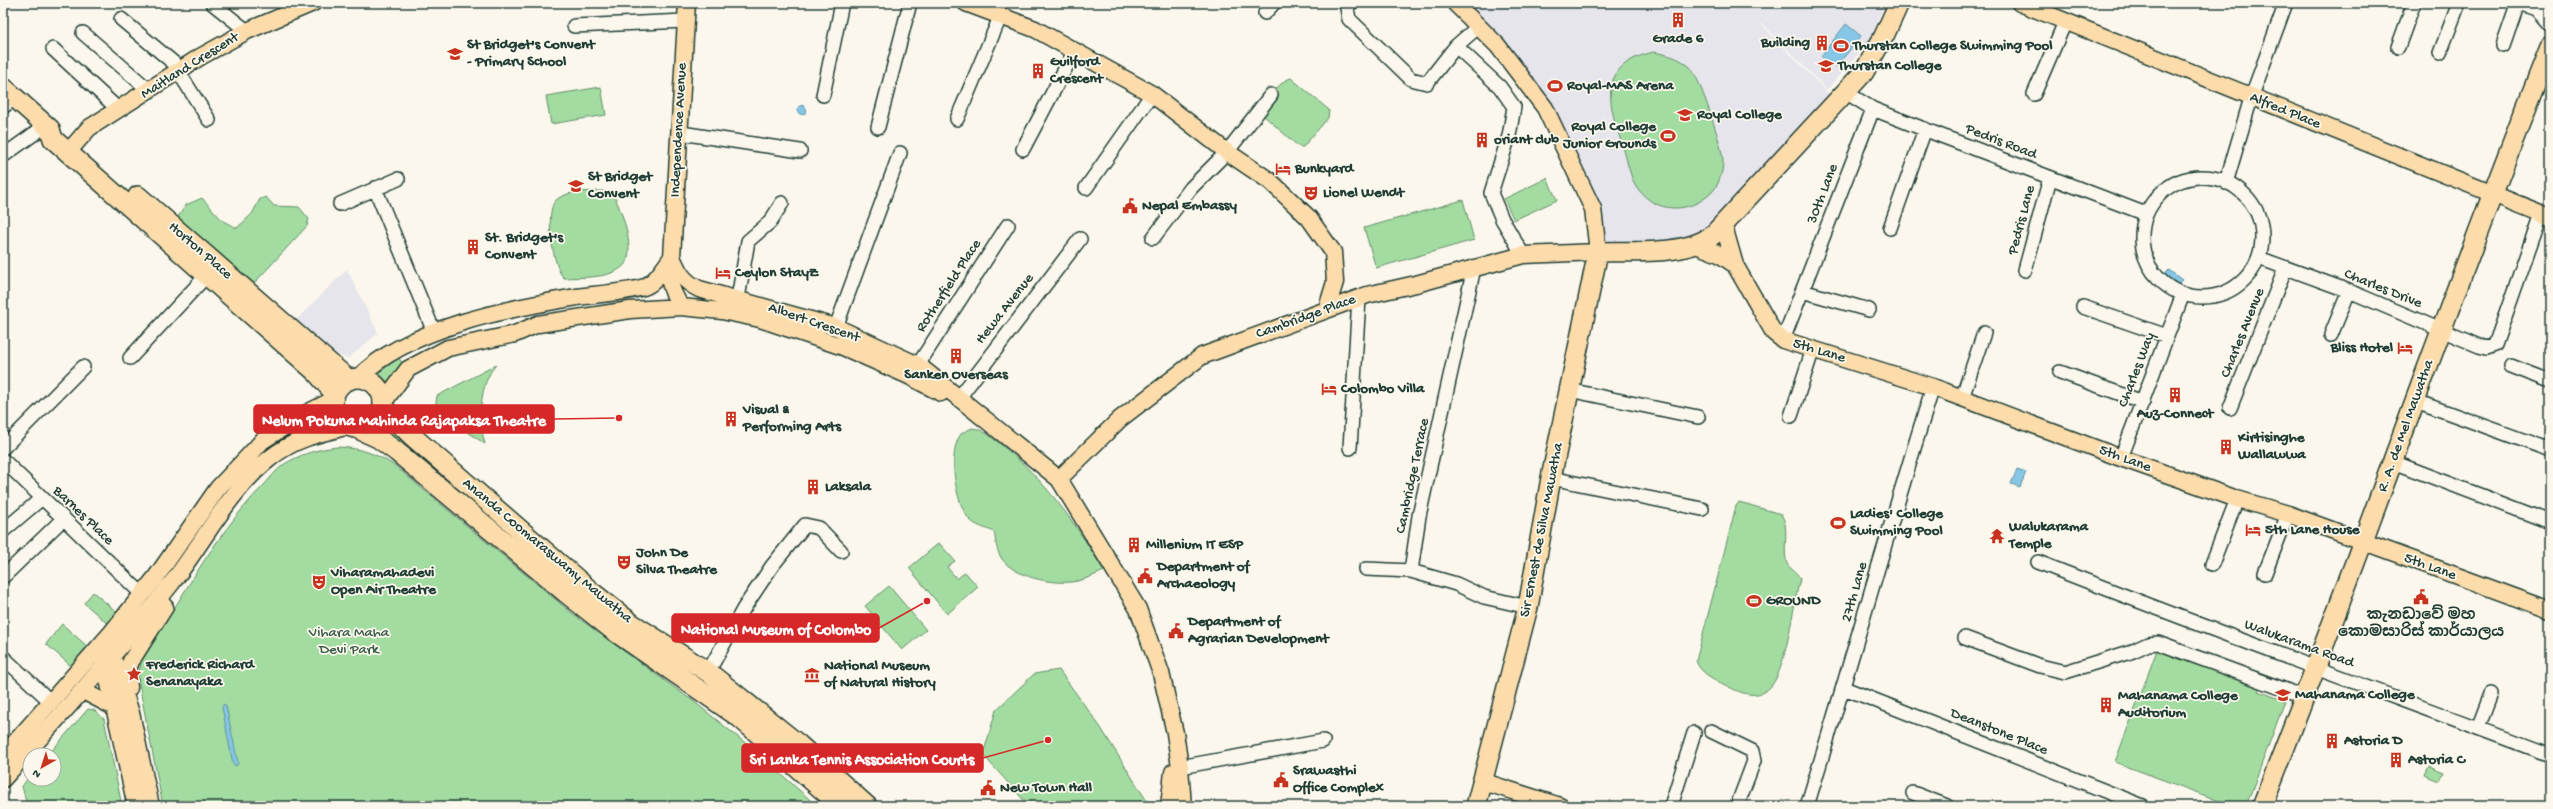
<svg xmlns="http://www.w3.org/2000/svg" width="2553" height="809" viewBox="0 0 2553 809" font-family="'Gochi Hand','Noto Sans Sinhala',sans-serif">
  <rect width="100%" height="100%" fill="#fbf7ec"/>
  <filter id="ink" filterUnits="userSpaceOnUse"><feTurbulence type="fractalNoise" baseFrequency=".025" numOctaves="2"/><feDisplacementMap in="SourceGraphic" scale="8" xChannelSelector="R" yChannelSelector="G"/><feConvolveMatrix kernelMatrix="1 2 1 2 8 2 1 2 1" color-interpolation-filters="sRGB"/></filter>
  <g filter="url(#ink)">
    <path fill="#e6e5ec" d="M1462,3H1779L1762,25L1833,98L1709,230L1683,243L1601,246L1549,106Z
      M1780,3H1885L1870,41L1827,90L1763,24Z
      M347,269L378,333L349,358L336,355L296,320Z"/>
    <path fill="#a3dca0" stroke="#618c6a" d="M1654,52C1668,55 1679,57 1690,67C1699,75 1723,148 1723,161C1723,172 1719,186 1710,194C1689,213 1657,214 1638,189C1630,179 1627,159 1623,147C1608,103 1596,65 1654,52Z
      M1291,78L1329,110L1328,118L1303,147H1299L1262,114C1265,102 1279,81 1291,78Z
      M601,87L606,115L551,124L546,96Z
      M1547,178L1557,200L1514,220L1504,199Z
      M601,191L612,192C620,206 640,256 621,268C606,279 582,277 564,278C553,269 544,210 556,200C568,190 587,192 601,191Z
      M266,197L274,206L299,207L309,219L307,226L247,291L173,224L186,205L202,198L223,221L237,228L252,214L260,199Z
      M1463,200L1474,240L1376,268L1364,228Z
      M399,358L403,365L389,383L378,373Z
      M496,365C479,383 478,421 485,444L435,409L437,396Z
      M387,425L403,442L399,447L382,431Z
      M972,428C983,429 991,437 1000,444C1045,479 1075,523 1104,571C1093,576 1082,581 1071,582C1050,584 1015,577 1002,559C996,551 996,541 994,532C986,528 975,526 969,519C955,502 947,452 961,434C963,432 968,430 972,428Z
      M337,447C360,448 376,453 395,466L573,614L697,704L754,750L817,806H163L138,679L141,662C179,603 213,537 262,487C269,480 275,471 283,465C300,454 318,449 337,447Z
      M1739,502L1781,514C1790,528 1783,544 1786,560C1787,569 1797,570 1800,579C1793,605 1787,665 1772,685C1761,699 1744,695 1731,688C1718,681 1701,675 1696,661L1736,506Z
      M939,543L955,561L947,567L957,579L965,572L978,587L947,614L909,568Z
      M889,586L926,630L902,650L865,606Z
      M93,592L118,613L108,624L84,603Z
      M62,624L88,647L71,666L46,644Z
      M2160,642L2263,680L2259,691L2285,701L2246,806H2233L2115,762Z
      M1059,670L1099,725L1150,806H1029L983,755L996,710L1034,674Z
      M88,709L94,710L104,719L122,806H27L22,786L30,776V779H54V755H48Z
      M2429,766L2444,772L2440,781L2425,775Z"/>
    <path fill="#86c7e7" stroke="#5d909f" d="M1846,24L1861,36L1836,67L1821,56Z
      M797.5 110a4.5 4.5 0 1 1 9 0a4.5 4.5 0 1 1-9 0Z
      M2169,270L2182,280L2177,285L2165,274Z
      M2017,469L2026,472L2020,487L2011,484Z
      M224,704L226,706L238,763L236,766L233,764L222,707Z"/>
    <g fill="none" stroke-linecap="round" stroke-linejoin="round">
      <g stroke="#1f3d34" stroke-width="16">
        <path id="minor" d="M212,3L247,31
          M1351,3L1347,8L1349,19L1411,79L1427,83L1456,46L1479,26
          M2519,3L2536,9L2550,25
          M2536,9L2550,7
          M1265,13L1274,3
          M121,19L181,69
          M574,26L685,21
          M83,33L150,91
          M1456,46L1500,87L1514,107L1509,136L1491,193L1502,219L1523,255
          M2503,46L2518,3
          M2398,47L2414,3
          M53,49L119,110
          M2440,53L2459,3
          M178,71L209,120
          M1847,93L1873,109L1939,135L2146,214
          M2034,94L2065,22
          M823,95L842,3
          M3,107L15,97
          M957,119L1001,15
          M878,127L910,3
          M681,133L800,151
          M1023,149L1075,50
          M3,156L45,126
          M2142 237a60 60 0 1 1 120 0a60 60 0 1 1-120 0Z
          M2226,183L2251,98L2286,3
          M375,188L434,332
          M1086,188L1152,94
          M340,204L398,179
          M1890,228L1925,129
          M1153,238L1191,188L1227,152L1271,95
          M2259,258L2349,291L2479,346L2487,348L2495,345L2541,214
          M1474,268L1419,516L1411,571L1456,584L1484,597L1528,607
          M2025,270L2050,178
          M1802,291L1869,310
          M738,298L748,241L770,222L782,203
          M2083,307L2167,336
          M836,327L900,153
          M2331,335L2349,291
          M1783,340L1873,109
          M130,358L207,275
          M918,365L1008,225
          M2511,366L2550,381
          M2060,372L2143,402
          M1569,390L1698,417
          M1962,398L1984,333
          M958,399L1080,239
          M2416,401L2550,450
          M2230,408L2285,269
          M1791,416L1813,349
          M3,448L83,367
          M1350,448L1359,298
          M2121,458L2183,294
          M3,460L142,594
          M2393,462L2550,522
          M1551,478L1702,509
          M3,531L42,498
          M2038,562C2207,629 2379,691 2550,755
          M2212,564L2237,499
          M1366,569L1411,571
          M2265,573L2288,514
          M3,577L63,519
          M1965,638L2040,666L2065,672L2133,651L2148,644L2158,643L2305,697
          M3,657L51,702
          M708,672L744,608L772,566L805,525L819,528L841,551
          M1844,688L2143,806
          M2478,728L2491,694
          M1711,731L1752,751L1754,761L1737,806
          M1180,767L1323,741
          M1913,793L1947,806
          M1671,806L1694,733
          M1807,806C1850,667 1889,526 1933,387"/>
      </g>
      <g stroke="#1f3d34" stroke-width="19">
        <path id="major" d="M966,3L1035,29L1152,94L1227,152L1270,181L1309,218L1333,252L1335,282L1327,308
          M2020,3L2550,217
          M68,152L89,128L200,57L247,31L313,3
          M1723,223L1735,265L1774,333L1783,340L1933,387L2121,458L2237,499L2288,514L2550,610
          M1696,245L1719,254L1735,265
          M672,257C679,273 683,281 699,289L836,327L918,365L1059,479L1138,609L1161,673L1175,733L1180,767L1183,806
          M681,307C669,287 667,279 672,257L687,3
          M358,378C407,328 509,308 577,297C590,295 638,291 646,286C657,281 665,266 672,257
          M383,403L408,369L448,348L515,334L538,324L630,310L681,307L722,311L760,319L843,347L909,376L941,393
          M1059,479L1120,419L1202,356L1367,295L1416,284L1523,255L1598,252L1593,209L1545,108L1498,46L1455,3
          M110,649L131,713L151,806
          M102,658L105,666L136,806
          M129,688L128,670L131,661L165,607
          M83,691L114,707
          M3,756L112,632L156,577L218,488L255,449L262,441L303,415L333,400
          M3,779C61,715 118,652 171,584C203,543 228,492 269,459C293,439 320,433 350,426
          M1481,781L1560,806
          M1169,806L1173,772"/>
      </g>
      <g stroke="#1f3d34" stroke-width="22">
        <path id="highway" d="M3,87L50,129L53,139L317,373L335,394
          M138,196L349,380
          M333 403a25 25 0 1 1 50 0a25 25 0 1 1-50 0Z
          M383,408L411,435L593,593L631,623L708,672L798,744L867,806
          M356,428L378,438L397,452L566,593L614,631L740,718L841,806
          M1476,806L1528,607L1551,478L1598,252C1633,251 1685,256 1713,235L1864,72L1884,36L1899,3
          M2262,806C2362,554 2449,298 2550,47"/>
      </g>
      <use href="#minor" stroke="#fbf7ec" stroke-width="13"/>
      <use href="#major" stroke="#fddcac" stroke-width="16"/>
      <use href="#highway" stroke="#fddcac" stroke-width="19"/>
    </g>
  </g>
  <defs>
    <g id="building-bare" transform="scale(1.2)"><path d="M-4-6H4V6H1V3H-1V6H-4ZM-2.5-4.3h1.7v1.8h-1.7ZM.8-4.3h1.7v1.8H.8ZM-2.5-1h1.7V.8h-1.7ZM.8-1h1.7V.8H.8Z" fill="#c8321e" stroke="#fbf7ec" stroke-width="2.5" paint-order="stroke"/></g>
    <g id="stadium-bare" transform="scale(1.2)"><path d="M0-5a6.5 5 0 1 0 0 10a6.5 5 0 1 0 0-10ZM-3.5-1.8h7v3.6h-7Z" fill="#c8321e" stroke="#fbf7ec" stroke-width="2.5" paint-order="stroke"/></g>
    <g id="school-bare" transform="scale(1.2)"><path d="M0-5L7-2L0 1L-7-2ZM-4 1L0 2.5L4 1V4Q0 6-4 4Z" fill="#c8321e" stroke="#fbf7ec" stroke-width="2.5" paint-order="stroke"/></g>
    <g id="hotel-bare" transform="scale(1.2)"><path d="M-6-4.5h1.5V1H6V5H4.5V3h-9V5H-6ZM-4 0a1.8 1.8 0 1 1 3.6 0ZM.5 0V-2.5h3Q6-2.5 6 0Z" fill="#c8321e" stroke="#fbf7ec" stroke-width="2.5" paint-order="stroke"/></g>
    <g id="theatre-bare" transform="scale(1.2)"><path d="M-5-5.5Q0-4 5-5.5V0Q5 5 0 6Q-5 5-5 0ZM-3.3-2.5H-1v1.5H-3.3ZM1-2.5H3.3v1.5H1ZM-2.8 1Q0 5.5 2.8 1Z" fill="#c8321e" stroke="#fbf7ec" stroke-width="2.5" paint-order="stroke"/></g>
    <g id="civic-bare" transform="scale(1.2)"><path d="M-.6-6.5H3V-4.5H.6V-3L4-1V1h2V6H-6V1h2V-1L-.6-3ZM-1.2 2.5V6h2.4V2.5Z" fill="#c8321e" stroke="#fbf7ec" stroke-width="2.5" paint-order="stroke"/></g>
    <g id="temple-bare" transform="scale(1.2)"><path d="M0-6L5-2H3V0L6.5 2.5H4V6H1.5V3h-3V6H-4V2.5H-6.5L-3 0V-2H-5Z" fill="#c8321e" stroke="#fbf7ec" stroke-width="2.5" paint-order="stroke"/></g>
    <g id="sight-bare" transform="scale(1.2)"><path d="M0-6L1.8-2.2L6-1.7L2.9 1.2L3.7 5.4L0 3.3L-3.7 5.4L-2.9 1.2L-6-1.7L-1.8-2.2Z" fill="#c8321e" stroke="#fbf7ec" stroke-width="2.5" paint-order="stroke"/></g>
    <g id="museum-bare" transform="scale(1.2)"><path d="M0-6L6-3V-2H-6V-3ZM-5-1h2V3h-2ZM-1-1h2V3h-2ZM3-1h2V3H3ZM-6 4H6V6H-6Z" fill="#c8321e" stroke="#fbf7ec" stroke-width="2.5" paint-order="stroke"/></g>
  </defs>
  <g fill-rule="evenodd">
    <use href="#building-bare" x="1678" y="20"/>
    <use href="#building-bare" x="1822" y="43"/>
    <use href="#stadium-bare" x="1841" y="46"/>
    <use href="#school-bare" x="455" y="54"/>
    <use href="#school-bare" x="1826" y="66"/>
    <use href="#building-bare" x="1038" y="71"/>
    <use href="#stadium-bare" x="1555" y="86"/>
    <use href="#school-bare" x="1685" y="115"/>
    <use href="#stadium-bare" x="1668" y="136"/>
    <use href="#building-bare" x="1482" y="140"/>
    <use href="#hotel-bare" x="1283" y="169"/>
    <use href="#school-bare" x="576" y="186"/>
    <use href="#theatre-bare" x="1311" y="193"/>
    <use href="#civic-bare" x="1130" y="206"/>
    <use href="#building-bare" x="473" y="247"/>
    <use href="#hotel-bare" x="723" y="273"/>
    <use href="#hotel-bare" x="2405" y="348"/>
    <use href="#building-bare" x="956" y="356"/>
    <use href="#hotel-bare" x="1329" y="389"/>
    <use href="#building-bare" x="2175" y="395"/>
    <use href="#building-bare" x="731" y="419"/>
    <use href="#building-bare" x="2226" y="447"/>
    <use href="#building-bare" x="813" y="487"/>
    <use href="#stadium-bare" x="1838" y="523"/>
    <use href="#hotel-bare" x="2253" y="530"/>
    <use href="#temple-bare" x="1997" y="536"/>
    <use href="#building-bare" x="1134" y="545"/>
    <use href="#theatre-bare" x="624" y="562"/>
    <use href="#civic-bare" x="1145" y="576"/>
    <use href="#theatre-bare" x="319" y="582"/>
    <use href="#civic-bare" x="2421" y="597"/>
    <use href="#stadium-bare" x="1754" y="601"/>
    <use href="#civic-bare" x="1176" y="631"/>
    <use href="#sight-bare" x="134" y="674"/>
    <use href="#museum-bare" x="812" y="675"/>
    <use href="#school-bare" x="2283" y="695"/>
    <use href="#building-bare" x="2106" y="705"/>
    <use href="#building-bare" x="2332" y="741"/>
    <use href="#building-bare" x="2396" y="760"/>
    <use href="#civic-bare" x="1281" y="780"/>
    <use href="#civic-bare" x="988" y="788"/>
  </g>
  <g text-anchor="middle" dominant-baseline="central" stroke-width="3.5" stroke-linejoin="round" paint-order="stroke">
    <g font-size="15" font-weight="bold" fill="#1f3d34" stroke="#fbf7ec" text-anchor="start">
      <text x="1678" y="39" text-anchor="middle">Grade 6</text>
      <text x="1810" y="43" text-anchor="end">Building</text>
      <text x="467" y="45">St Bridget's Convent<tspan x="467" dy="17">- Primary School</tspan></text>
      <text x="1853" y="46">Thurstan College Swimming Pool</text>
      <text x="1050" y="62">Guilford<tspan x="1050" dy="17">Crescent</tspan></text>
      <text x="1838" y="66">Thurstan College</text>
      <text x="1567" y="86">Royal-MAS Arena</text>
      <text x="1697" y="115">Royal College</text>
      <text x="1656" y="127" text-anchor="end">Royal College<tspan x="1656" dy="17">Junior Grounds</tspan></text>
      <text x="1494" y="140">oriant club</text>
      <text x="1295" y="169">Bunkyard</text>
      <text x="588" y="177">St Bridget<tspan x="588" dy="17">Convent</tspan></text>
      <text x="1323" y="193">Lionel Wendt</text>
      <text x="1142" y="206">Nepal Embassy</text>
      <text x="485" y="238">St. Bridget's<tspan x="485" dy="17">Convent</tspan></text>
      <text x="735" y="273">Ceylon StayZ</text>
      <text x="2393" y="348" text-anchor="end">Bliss Hotel</text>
      <text x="956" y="375" text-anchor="middle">Sanken Overseas</text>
      <text x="1341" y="389">Colombo Villa</text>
      <text x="743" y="410">Visual &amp;<tspan x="743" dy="17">Performing Arts</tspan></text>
      <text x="2175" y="414" text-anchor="middle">Auz-Connect</text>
      <text x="2238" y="438">Kirtisinghe<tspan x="2238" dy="17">Wallawwa</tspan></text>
      <text x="825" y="487">Laksala</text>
      <text x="1850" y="514">Ladies' College<tspan x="1850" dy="17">Swimming Pool</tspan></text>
      <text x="2009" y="527">Walukarama<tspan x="2009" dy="17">Temple</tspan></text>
      <text x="2265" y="530">5th Lane House</text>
      <text x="1146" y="545">Millenium IT ESP</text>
      <text x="636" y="553">John De<tspan x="636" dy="17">Silva Theatre</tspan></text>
      <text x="1157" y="567">Department of<tspan x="1157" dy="17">Archaeology</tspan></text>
      <text x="331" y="573">Viharamahadevi<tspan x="331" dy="17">Open Air Theatre</tspan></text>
      <text x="1766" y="601">GROUND</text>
      <text x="2421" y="616" text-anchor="middle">කැනඩාවේ මහ<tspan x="2421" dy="17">කොමසාරිස් කාර්යාලය</tspan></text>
      <text x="1188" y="622">Department of<tspan x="1188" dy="17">Agrarian Development</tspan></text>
      <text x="146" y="665">Frederick Richard<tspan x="146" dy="17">Senanayaka</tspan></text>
      <text x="824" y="666">National Museum<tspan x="824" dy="17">of Natural History</tspan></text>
      <text x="2295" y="695">Mahanama College</text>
      <text x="2118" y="696">Mahanama College<tspan x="2118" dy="17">Auditorium</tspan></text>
      <text x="2344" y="741">Astoria D</text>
      <text x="2408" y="760">Astoria C</text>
      <text x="1293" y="771">Srawasthi<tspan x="1293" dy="17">Office Complex</tspan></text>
      <text x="1000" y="788">New Town Hall</text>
    </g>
    <g font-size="15" fill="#1f3d34" stroke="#fbf7ec">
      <text transform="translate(190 66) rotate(-32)">Maitland Crescent</text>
      <text transform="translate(2285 111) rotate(22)">Alfred Place</text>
      <text transform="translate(679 130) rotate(-87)">Independence Avenue</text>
      <text transform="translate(2001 142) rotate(21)">Pedris Road</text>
      <text transform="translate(1823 194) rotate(-69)">30th Lane</text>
      <text transform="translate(2022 220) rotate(-75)">Pedris Lane</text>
      <text transform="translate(200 251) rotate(41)">Horton Place</text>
      <text transform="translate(949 286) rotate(-57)">Rotherfield Place</text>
      <text transform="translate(2383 289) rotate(22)">Charles Drive</text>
      <text transform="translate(1005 309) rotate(-52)">Hewa Avenue</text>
      <text transform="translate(1306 317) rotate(-20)">Cambridge Place</text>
      <text transform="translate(814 323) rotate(19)">Albert Crescent</text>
      <text transform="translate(2243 333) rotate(-68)">Charles Avenue</text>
      <text transform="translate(1819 351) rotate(17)">5th Lane</text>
      <text transform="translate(2137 370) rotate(-69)">Charles Way</text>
      <text transform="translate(2406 426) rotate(-70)">R. A. de Mel Mawatha</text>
      <text transform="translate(2125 459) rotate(20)">5th Lane</text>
      <text transform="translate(1413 476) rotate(-78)">Cambridge Terrace</text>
      <text transform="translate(83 516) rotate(44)">Barnes Place</text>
      <text transform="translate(1542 530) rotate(-79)">Sir Ernest de Silva Mawatha</text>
      <text transform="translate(547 551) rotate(40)">Ananda Coomaraswamy Mawatha</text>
      <text transform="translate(2430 567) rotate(20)">5th Lane</text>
      <text transform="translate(1855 592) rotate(-74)">27th Lane</text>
      <text transform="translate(2299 644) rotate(20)">Walukarama Road</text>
      <text transform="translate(1999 732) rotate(22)">Deanstone Place</text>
    </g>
    <g font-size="15" fill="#395d4a" stroke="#fbf7ec">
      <text x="349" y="633">Vihara Maha<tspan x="349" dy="17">Devi Park</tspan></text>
    </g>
  </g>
  <path fill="none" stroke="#d62828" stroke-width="1.5" d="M619 418L554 419M927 601L879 628M1048 740L983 758"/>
  <g fill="#d62828" stroke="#fbf7ec" stroke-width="1.5">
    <circle cx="619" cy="418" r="4"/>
    <circle cx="927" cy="601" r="4"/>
    <circle cx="1048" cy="740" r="4"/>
  </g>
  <g fill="#d62828" stroke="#d62828" stroke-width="1.5">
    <rect x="254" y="405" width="300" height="28" rx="4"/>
    <rect x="672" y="614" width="207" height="28" rx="4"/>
    <rect x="742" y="744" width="241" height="28" rx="4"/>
  </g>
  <g font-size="16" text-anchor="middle" font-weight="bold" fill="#fff">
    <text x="404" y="425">Nelum Pokuna Mahinda Rajapaksa Theatre</text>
    <text x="776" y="634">National Museum of Colombo</text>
    <text x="862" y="764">Sri Lanka Tennis Association Courts</text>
  </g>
  <rect width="2553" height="809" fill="none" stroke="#fbf7ec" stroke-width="16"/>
  <rect x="8" y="8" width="2537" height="793" fill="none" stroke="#1f3d34" stroke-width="1.5" filter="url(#ink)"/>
  <g transform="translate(42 767) rotate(219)"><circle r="19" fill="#fbf7ec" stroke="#a3ada2"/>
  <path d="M0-3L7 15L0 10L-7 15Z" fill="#c8321e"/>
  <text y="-6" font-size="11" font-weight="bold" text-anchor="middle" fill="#1f3d34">N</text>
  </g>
</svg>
